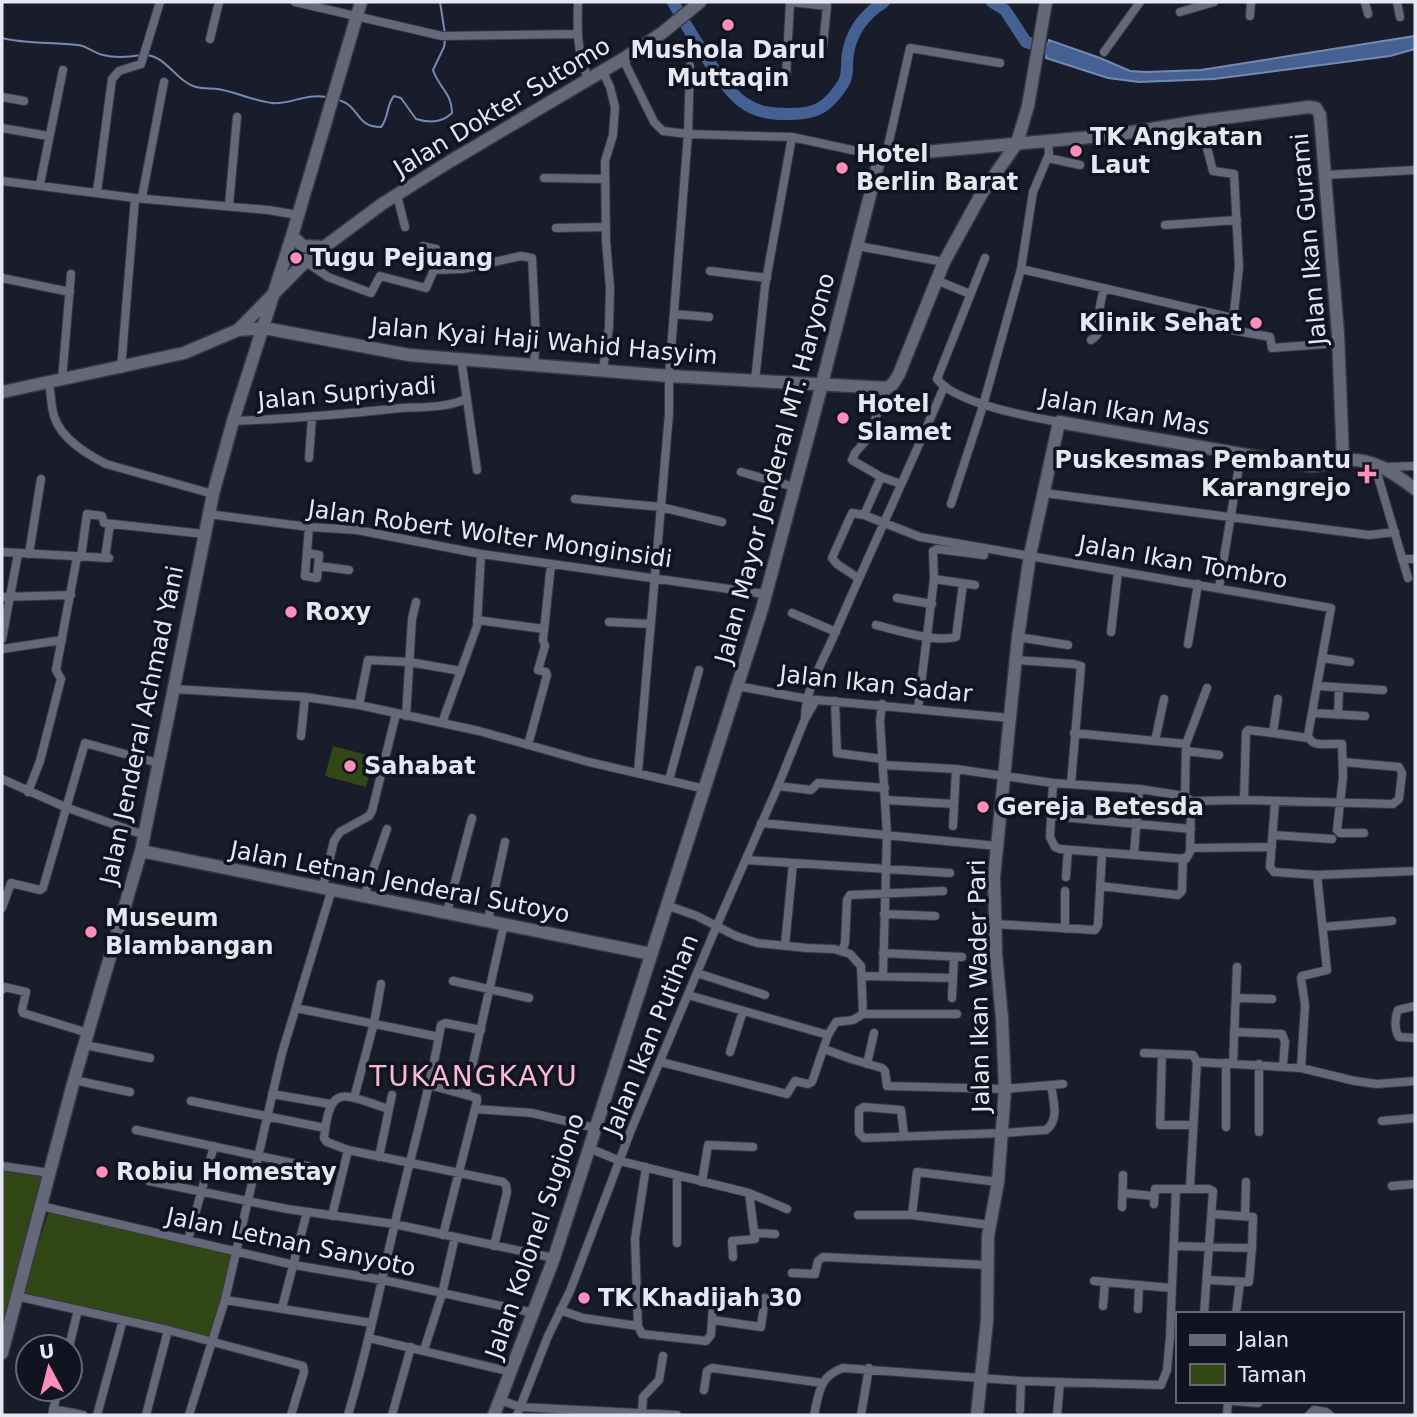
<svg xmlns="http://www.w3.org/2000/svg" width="1417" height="1417" viewBox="0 0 1417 1417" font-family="'DejaVu Sans',sans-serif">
  <rect width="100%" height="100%" fill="#191c2a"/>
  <path fill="#324716" d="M333,746L374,757L366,787L325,776Z
    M2,1167L50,1173L8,1330L2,1362Z
    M50,1208L237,1252L213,1343L22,1292Z"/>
  <path fill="#456193" stroke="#758ab0" stroke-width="2" d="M1415,36V49L1390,56L1214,79L1139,82L1108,78L1046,58L1049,40L1100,58L1130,71L1146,72L1201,70Z"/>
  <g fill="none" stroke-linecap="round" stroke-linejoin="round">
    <path stroke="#758ab0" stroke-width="2" d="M440,2L445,34
      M2,38C27,44 52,42 78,45C87,46 94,53 103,55C115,58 129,57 141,55
      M146,55C166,56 177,82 196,87C204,89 211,88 218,89C236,92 254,101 272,103C289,105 306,93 326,97
      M339,100C361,107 355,127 381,127C389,118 386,105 394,96L401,98L416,119C429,123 442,123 452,113C452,93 439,88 433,70L444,47L445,40"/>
    <path stroke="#456193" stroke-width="12" d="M673,2C686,25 723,90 744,103C758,113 773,114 790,114C817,114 828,107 843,84C849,75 846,63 848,53C852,30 865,14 884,2
      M992,2L1005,10L1026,42L1061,53"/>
    <g stroke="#363843" stroke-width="10">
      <path id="street" d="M295,2L442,36L577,34
        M578,2C577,30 577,52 588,78
        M791,2L827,6L823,46
        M1365,2L1368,14
        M1397,2L1400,17
        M1180,12L1214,2
        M1250,16L1251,2
        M210,39L219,2
        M1104,52L1140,2
        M623,59L654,122L663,131L688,134L792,137L880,156
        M602,70L610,87L615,107L613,135L605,161L606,241L610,288L609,327L603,370
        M786,78L790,2
        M2,97L24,101
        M1200,121L1213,171L1234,174L1239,267L1232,330L1270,337L1272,348L1339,343
        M2,128L48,136
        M886,155L910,48L1000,63
        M1048,158L1080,165
        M1326,175L1415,170
        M544,178L605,179
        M2,181L135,198L268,210L298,215
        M40,184L63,70
        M97,192L112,79L119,71L141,64L160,2
        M397,195L405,227
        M142,197L164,82
        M229,205L237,117
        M1165,225L1237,220
        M556,228L605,227
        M423,246L436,249L434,270L463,269L521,256L532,258L536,337L534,364
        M858,246L944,262
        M985,258L937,379C955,403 1030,417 1059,422
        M306,262L328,277L371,293L380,276L426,288L434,270
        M1021,269L1233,318
        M710,271L767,278
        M2,278L70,292
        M936,280L970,294
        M674,314L709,317
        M1091,340C1103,333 1098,325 1099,313C1100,305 1102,296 1104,288
        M461,358L477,470
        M121,369L135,198
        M62,380L71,274
        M755,381L765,286L792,137
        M49,383C51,394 51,406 54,416C61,439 87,454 106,464L213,494
        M887,388L868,438L855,453L852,460L881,477L901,484
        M233,421C289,419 345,414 401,408C420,407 448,408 465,399
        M309,458L312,417
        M1374,463L1408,578
        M1383,467L1415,466
        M741,472L794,487
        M881,477L864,515L920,537L1331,608L1308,735C1312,750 1330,742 1342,744L1343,777L1337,830L1340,833H1364
        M1044,493L1369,535L1395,532
        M575,499L661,507L722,522
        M951,504L982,409L1021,269L1033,192L1049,154L1048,142
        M208,514L309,527L357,530L481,554L765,594
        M2,552L109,558
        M307,553L319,555L317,578L305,576L309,527
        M29,554L41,479
        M81,557L87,514L102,516L104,523L204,534
        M105,558L110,524
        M1402,559H1415
        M318,566L349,570
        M858,578L837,564L832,558L852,513L864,515
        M934,579L975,585
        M1219,588L1241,454
        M2,597L71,595
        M897,598L932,604
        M792,613L836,632
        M477,620L544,629
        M609,622L651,624
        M876,625C896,630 937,643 956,637L963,584
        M1111,632L1118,572
        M1018,637L1068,645
        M2,639L18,554
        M1188,644L1198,584
        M2,649L62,640
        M1323,658L1350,662
        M1016,660L1074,664L1081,666L1071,784
        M737,686L808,699L1010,718
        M1318,686L1383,690
        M174,689L305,697L359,705L479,731L589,762L705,789
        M835,701L837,753L882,759
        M882,704L880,721L887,835L883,976
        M359,705L368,660L409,662L461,671
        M918,709L934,579L933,551L937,549L984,555
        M1313,713L1365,716
        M1338,715L1339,688
        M406,716L412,619L416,602
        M805,718C805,688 824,660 835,633C871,550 909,469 944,387
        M442,723L477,626L481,554
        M1074,733L1186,744
        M1273,733L1308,738
        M301,736L305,697
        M1155,741L1164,699
        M528,745L547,675L546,672L538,670L545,646L543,640L551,564
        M1186,751L1219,755
        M883,765L956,769L1053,783L1139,789L1185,796L1191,801L1244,800L1393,804L1399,799L1402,773L1399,767L1343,762
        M638,772L669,414V376L688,134L690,66
        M2,779L65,807L144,835
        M669,780L699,670
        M1053,783L1050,837L1055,847L1060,849L1186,859L1190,852L1191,801
        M778,786L811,790L818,783L885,788
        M28,792L40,761L61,679L56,670L77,557
        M1185,796L1186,744L1207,688
        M886,800L954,804
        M1244,800L1246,732L1248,730L1273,733L1278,699
        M1275,802L1270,867L1274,872L1317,875L1415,871
        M1051,816L1191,829
        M761,823L997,846
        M953,826L956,769
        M1273,835L1332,839
        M1190,848L1272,847
        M1134,855L1139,789
        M746,860L950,873
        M1066,877L1068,850
        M1100,886L1178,895L1182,891L1183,858
        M323,887L334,841L340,832L369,816L372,811L396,714
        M1065,891V929
        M364,896L387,829
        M666,905L697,916L736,936L757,943L807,948L834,949L850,954L861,966L863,1014
        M2,908L11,883L40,890L43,888L85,743L158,763
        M447,912L472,818
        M884,914L935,916
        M488,920L505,842
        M995,924L1095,930L1098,925L1102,853
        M1323,927L1392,921
        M785,945L793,863
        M842,951L845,943L847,900L850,895L943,891
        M883,953L962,957
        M697,973L765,995
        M863,976L953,978
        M453,981L529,998
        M2,990L5,987L26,992L22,1010L23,1013L88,1033
        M688,995L828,1035
        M952,998L954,958
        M1236,998L1272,999
        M1415,1006L1398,1010C1395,1017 1394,1030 1399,1037L1415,1038
        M296,1008L439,1037
        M1234,1032L1282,1034L1285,1042L1283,1066
        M85,1045L150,1058
        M824,1049L851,1059L882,1068L885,1071L887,1086L1005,1089L1063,1084
        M730,1052L743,1011
        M1144,1053L1193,1055L1197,1062
        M1162,1054L1160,1125H1193
        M661,1062L787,1094L795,1081L808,1084L812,1082L828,1035L836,1022L853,1020L863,1014H957
        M1226,1063V1127
        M867,1064L874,1033
        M1233,1064L1237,967
        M1301,1068L1305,1005L1301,978L1302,976L1327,970L1317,875
        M74,1080L130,1092
        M429,1085L477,1098V1101L443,1235
        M272,1094L330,1104
        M466,1094L504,924
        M354,1098L374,1023L381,984
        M191,1101L325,1128
        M475,1109L532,1113L595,1128
        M1382,1121L1415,1118
        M136,1130L316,1168
        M1259,1132V1064
        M904,1135L901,1110L864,1107L859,1110V1133L864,1138L1002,1133L1046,1130C1060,1120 1053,1100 1051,1085
        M589,1148L620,1161L749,1193L755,1239L732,1241L733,1257
        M348,1150L327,1142L324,1138C330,1081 344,1095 389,1109
        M379,1157L392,1095
        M2,1166L50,1173
        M149,1181L287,1209L394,1224L554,1258
        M702,1182L708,1145L753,1147
        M1392,1186L1415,1184
        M1190,1187L1197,1062L1301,1068L1355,1081L1377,1084L1415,1081
        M749,1193L787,1209
        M1123,1193L1154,1196
        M1154,1204L1155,1189H1176
        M41,1206L294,1265L383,1280L534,1313
        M1122,1207L1123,1175
        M1212,1214L1253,1217L1252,1248
        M858,1215H912L990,1225
        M912,1215L917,1172L998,1182
        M332,1216L348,1150L503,1182L506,1185L507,1192L494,1246
        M1245,1216L1246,1182
        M755,1233L775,1234
        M188,1240L214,1146
        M677,1243V1176
        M1174,1246L1252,1248L1249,1282L1207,1280
        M792,1273L815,1274L818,1261L823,1257L987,1265
        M1094,1281L1171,1288
        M16,1296L168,1330L303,1366L304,1372L291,1415
        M225,1300L372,1323
        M1103,1306L1105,1282
        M282,1308L307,1212
        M1138,1309L1139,1285
        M560,1310L583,1318L638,1326L642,1334L706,1341L711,1335L714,1288
        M1236,1314L1240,1282
        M713,1320L761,1327L765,1298
        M638,1326L635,1239L646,1167
        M369,1338L511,1372
        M69,1347L78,1310
        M424,1350L442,1294L455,1237
        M704,1390L707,1371L712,1368L823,1383
        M500,1400L520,1407L677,1415
        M1234,1401L1258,1403
        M53,1409L83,1415
        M1020,1410L1021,1381
        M642,1413L643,1397L659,1380L663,1356
        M52,1415L58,1389
        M97,1415L123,1320
        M146,1415L168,1330
        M189,1415L225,1300L282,1053L332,889
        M348,1415C367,1352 380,1287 395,1223C410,1157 430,1092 441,1025L445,1023L481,1030
        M392,1415L411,1347
        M517,1415L548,1336L570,1291L631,1130L717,925L778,786L805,719L816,700
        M814,1415C819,1393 819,1376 843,1368L1021,1381L1161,1385L1167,1370L1170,1337L1176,1189H1209L1213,1191L1204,1314
        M861,1415L869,1368
        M1057,1415L1060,1382
        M1227,1415L1228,1401
        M1309,1415L1314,1410L1326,1412L1330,1415"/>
    </g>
    <g stroke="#363843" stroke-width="15">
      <path id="secondary" d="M292,236L303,246L324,247
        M238,330L308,259L382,204L449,162L623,59L662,33L700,2
        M2,392L184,353L238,330L264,328L409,355L669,376L887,388L893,384L899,374L944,262L982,193L1017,143L1028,106L1046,2
        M141,851L651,954
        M2,1353L74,1080L141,851L213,494L233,421L292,236L361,2
        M494,1415L554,1258L762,609L816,407L880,156L1114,135L1200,121L1309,107L1316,108L1320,115L1338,334L1343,460
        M977,1415L987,1321L988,1236L998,1182L1005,1089L1002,1018L996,954L994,877L1018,637L1030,555L1059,422L1310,466C1322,466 1332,461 1344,460C1372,457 1394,473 1415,489"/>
    </g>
    <use href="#street" stroke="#646879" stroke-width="8"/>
    <use href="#secondary" stroke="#646879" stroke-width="12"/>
  </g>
  <g fill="#fe8ebc" stroke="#111320" stroke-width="2.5">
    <circle cx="728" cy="25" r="7"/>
    <circle cx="1076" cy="151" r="7"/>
    <circle cx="842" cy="168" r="7"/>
    <circle cx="296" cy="258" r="7"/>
    <circle cx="1256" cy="323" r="7"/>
    <circle cx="843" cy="418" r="7"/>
    <path d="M1363.5 463.5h7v7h7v7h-7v7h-7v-7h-7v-7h7z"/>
    <circle cx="291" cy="612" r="7"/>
    <circle cx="350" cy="766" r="7"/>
    <circle cx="983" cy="807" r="7"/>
    <circle cx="91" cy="932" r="7"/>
    <circle cx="102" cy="1172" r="7"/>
    <circle cx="584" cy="1298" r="7"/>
  </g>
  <g text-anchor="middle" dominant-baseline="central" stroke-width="7" stroke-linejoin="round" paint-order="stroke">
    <g font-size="24" font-weight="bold" fill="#e5e8f2" stroke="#111320" text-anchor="start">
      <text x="728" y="50" text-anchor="middle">Mushola Darul<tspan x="728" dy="28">Muttaqin</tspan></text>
      <text x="1090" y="137">TK Angkatan<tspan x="1090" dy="28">Laut</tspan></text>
      <text x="856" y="154">Hotel<tspan x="856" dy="28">Berlin Barat</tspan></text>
      <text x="310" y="258">Tugu Pejuang</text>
      <text x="1242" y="323" text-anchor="end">Klinik Sehat</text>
      <text x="857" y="404">Hotel<tspan x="857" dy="28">Slamet</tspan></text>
      <text x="1351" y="460" text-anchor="end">Puskesmas Pembantu<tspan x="1351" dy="28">Karangrejo</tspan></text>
      <text x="305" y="612">Roxy</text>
      <text x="364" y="766">Sahabat</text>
      <text x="997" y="807">Gereja Betesda</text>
      <text x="105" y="918">Museum<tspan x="105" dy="28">Blambangan</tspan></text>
      <text x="116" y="1172">Robiu Homestay</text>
      <text x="598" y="1298">TK Khadijah 30</text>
    </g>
    <g font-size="24" fill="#e5e8f2" stroke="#111320">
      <text transform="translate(502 107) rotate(-31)">Jalan Dokter Sutomo</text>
      <text transform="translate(1309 239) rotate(-95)">Jalan Ikan Gurami</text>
      <text transform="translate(544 341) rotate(5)">Jalan Kyai Haji Wahid Hasyim</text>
      <text transform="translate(347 393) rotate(-5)">Jalan Supriyadi</text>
      <text transform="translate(1125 412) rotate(10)">Jalan Ikan Mas</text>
      <text transform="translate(775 468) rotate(-75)">Jalan Mayor Jenderal MT. Haryono</text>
      <text transform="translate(490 534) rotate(8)">Jalan Robert Wolter Monginsidi</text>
      <text transform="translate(1183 562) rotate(10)">Jalan Ikan Tombro</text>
      <text transform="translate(876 684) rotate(6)">Jalan Ikan Sadar</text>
      <text transform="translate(142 725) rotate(-78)">Jalan Jenderal Achmad Yani</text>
      <text transform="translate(400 882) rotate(11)">Jalan Letnan Jenderal Sutoyo</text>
      <text transform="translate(979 986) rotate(-91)">Jalan Ikan Wader Pari</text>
      <text transform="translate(651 1035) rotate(-68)">Jalan Ikan Putihan</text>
      <text transform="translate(535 1236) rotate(-71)">Jalan Kolonel Sugiono</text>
      <text transform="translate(291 1242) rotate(12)">Jalan Letnan Sanyoto</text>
    </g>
    <g font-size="28" letter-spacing="2" fill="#f9b9d0" stroke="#111320">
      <text x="474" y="1076">TUKANGKAYU</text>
    </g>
  </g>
  <rect width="1417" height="1417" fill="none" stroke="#e5e8f2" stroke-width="7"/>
  <rect x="1176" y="1312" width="228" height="91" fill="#111320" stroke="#666874" stroke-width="2"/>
  <rect x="1190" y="1335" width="35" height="10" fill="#646879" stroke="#666874" stroke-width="2"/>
  <text x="1238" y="1347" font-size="21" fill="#e5e8f2">Jalan</text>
  <rect x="1190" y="1364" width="35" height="21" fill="#324716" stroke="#666874" stroke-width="2"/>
  <text x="1238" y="1382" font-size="21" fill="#e5e8f2">Taman</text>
  <g transform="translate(49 1368) rotate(353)"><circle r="33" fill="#111320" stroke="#666874" stroke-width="2"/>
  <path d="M0-5L12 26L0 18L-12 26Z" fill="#fe8ebc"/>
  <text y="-10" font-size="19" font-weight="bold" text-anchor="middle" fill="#e5e8f2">U</text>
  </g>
</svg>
